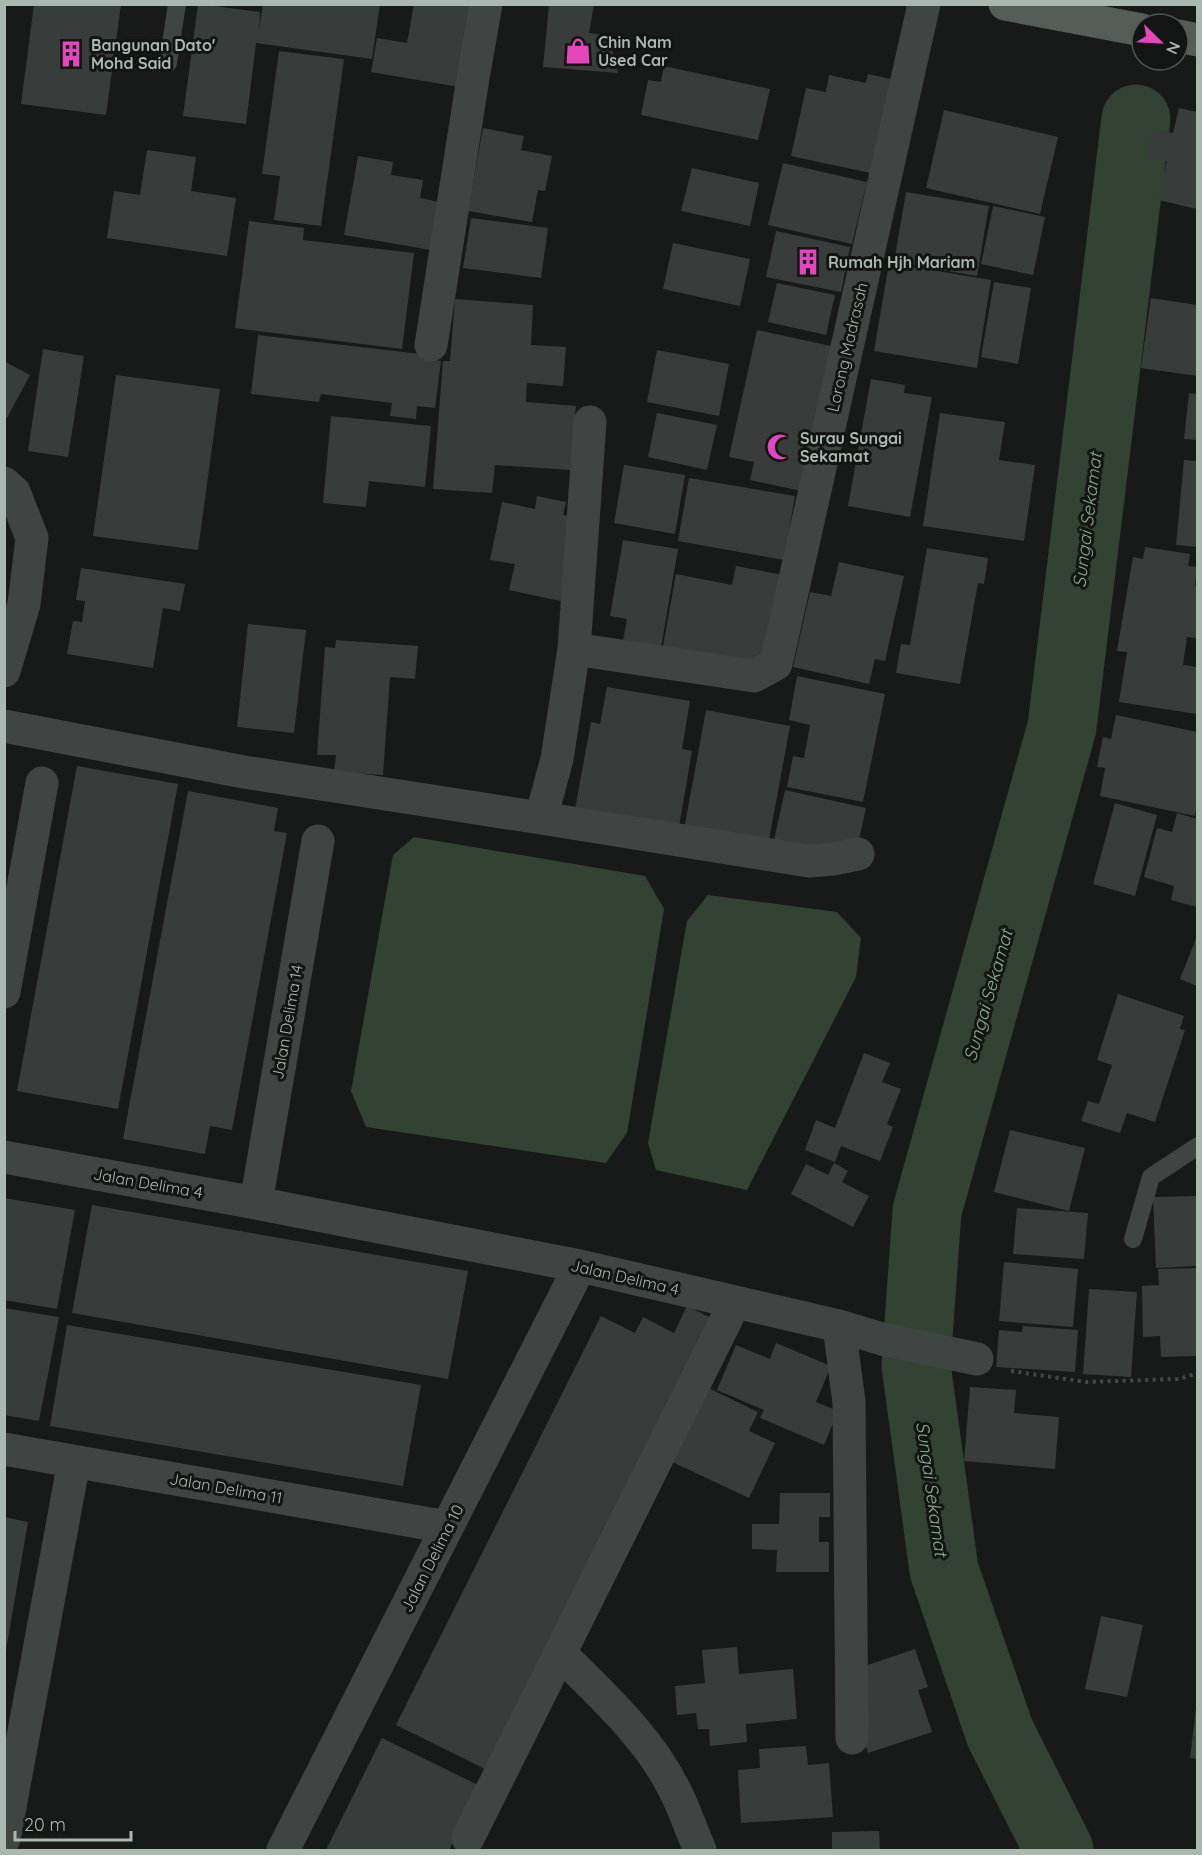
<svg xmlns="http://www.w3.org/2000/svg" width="1202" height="1855" viewBox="0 0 1202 1855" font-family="Quicksand,sans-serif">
  <rect width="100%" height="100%" fill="#181a19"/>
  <path fill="#324233" d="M414,837L645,876L664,909L627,1133L606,1163L366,1127L351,1091L393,855Z
    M708,895L837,912L861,938L856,977L747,1190L656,1170L648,1143L687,921Z"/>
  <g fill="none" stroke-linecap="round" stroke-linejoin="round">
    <path stroke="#324233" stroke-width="69" d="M1059,1850L1000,1733L944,1570L916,1365L927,1211L1062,727L1136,119"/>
  </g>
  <path fill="#383c3a" d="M34,4H121L106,115L21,104Z
    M198,4L260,12L259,30L263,4H380L372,59L256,43L246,124L183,116Z
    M414,4H479L465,88L371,72L377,38L407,43Z
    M549,4H594L589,33L608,35L618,73L543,67Z
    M279,51L344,59L321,226L274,220L280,176L262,174Z
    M664,66L770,89L758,140L641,115L648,80L661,82Z
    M868,74L896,80L875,174L791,156L806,88L826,92L829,75L866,83Z
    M1179,108L1197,112V209L1158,200L1167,161L1147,157L1153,129L1173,133Z
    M944,110L1058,137L1040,214L926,188Z
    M483,128L524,136L521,150L552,156L545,191L538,190L532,222L468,211Z
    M147,150L196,157L191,191L236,198L227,256L107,238L114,191L140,195Z
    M358,156L393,162L391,175L423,180L420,198L439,202L431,250L344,235Z
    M783,163L867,182L852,244L768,225Z
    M692,168L759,183L750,226L681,211Z
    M906,192L989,206L977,276L894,262Z
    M993,206L1045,217L1033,275L981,264Z
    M471,218L548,228L541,278L463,268Z
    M249,221L304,228L303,240L414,253L402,349L235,328Z
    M776,231L850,247L841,292L766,277Z
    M673,243L750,259L740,306L663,289Z
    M889,263L991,280L977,368L874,351Z
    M994,282L1031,288L1018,364L981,357Z
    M777,283L835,295L826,335L768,322Z
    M1151,298L1197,305V376L1141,368Z
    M455,299L533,305L531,345L566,347L563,386L527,383L526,402L576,406L570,470L495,465L492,493L433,489L443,361H450Z
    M757,330L831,346L806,492L750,480L754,462L729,457Z
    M258,335L429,355L428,359L441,361L435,408L417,406L416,419L390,416L392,403L321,394L319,402L251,394Z
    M43,349L84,356L68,457L28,451Z
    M657,350L729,364L719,416L647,402Z
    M4,361L30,375L7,418L4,417Z
    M116,375L220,389L198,550L93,536Z
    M871,379L905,385L904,393L932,397L910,517L848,506Z
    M1189,393L1197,394V440L1184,439Z
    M657,413L717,425L707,470L648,457Z
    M940,413L1005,422L999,460L1035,465L1024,541L923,526Z
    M331,416L431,426L425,487L369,481L366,507L323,503Z
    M1184,460L1197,461V547L1176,545Z
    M624,465L685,475L675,534L614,523Z
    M689,478L795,496L784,560L678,541Z
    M537,496L566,502L563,515L578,518L561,601L509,590L515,564L490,560L502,502L535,509Z
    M623,540L678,549L661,647L623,640L627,619L610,616Z
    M1145,547L1190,554L1188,566L1197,567L1195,586L1197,587V638L1187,637L1183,665L1197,667V714L1119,702L1127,652L1117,651L1133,557L1143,559Z
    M927,548L988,558L984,584L978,583L960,684L896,673L901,644L910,645Z
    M839,562L904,576L885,661L875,659L869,684L793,667L810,592L831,596Z
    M736,566L783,575L767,665L663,646L676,574L732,585Z
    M81,568L185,584L180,611L163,608L153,668L67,654L73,621L82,622L85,601L76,600Z
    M248,624L306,630L294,733L237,727Z
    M336,640L418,646L415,679L390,677L383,775L334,772L336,755H317L325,647L335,648Z
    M797,676L885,694L863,802L787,787L793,756L804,758L810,725L789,720Z
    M607,687L690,701L682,749L692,751L679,827L575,809L591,722L600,724Z
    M706,710L790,726L767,851L683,835Z
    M1116,715L1197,732V803L1195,816L1100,796L1105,768L1097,767L1103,737L1111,739Z
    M77,766L178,784L118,1109L17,1091Z
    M785,790L866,808L855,857L774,840Z
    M188,791L278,808L274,831L287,833L232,1130L210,1126L205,1154L123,1139Z
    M1115,803L1157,815L1135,896L1093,884Z
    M1177,813L1197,819V907L1171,900L1174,886L1144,877L1157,828L1172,832Z
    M1197,936V986L1180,979Z
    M1118,994L1184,1016L1180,1029L1185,1030L1155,1122L1127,1113L1120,1133L1081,1121L1088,1101L1099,1104L1112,1065L1097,1060Z
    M864,1053L890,1063L882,1082L901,1089L887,1124L893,1127L880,1161L841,1146L835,1162L805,1150L816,1120L835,1128Z
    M1010,1130L1085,1148L1069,1211L994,1192Z
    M834,1163L848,1171L842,1182L869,1196L853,1227L791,1194L806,1164L828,1175Z
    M1197,1196V1266L1156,1268L1153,1197Z
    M4,1198L75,1210L57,1309L4,1300Z
    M92,1205L468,1271L448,1379L72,1313Z
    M1017,1208L1088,1213L1084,1259L1013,1254Z
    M1004,1262L1078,1269L1073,1327L999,1321Z
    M1197,1268V1356L1161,1357L1160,1336L1143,1337L1142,1286L1159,1285L1158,1269Z
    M1089,1289L1137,1292L1131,1377L1083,1374Z
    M687,1306L713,1319L487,1770L396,1725L601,1316L635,1333L643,1317L674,1333Z
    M4,1308L59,1317L39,1421L4,1415Z
    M67,1325L421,1385L403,1486L50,1426Z
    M1023,1326L1078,1330L1075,1372L996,1367L999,1330L1022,1332Z
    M776,1343L831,1366L816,1402L838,1411L824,1445L760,1418L764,1410L717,1390L736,1345L770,1359Z
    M702,1385L758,1412L749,1431L775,1443L749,1498L666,1459Z
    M970,1387L1016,1390L1014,1413L1059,1417L1055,1469L964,1461Z
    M780,1493H830V1517H819V1542H829V1572H776L777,1550L752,1549V1524H779Z
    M4,1517L28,1522L6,1650H4Z
    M1101,1616L1143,1625L1127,1697L1085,1689Z
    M737,1647L739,1674L793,1669L797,1719L746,1724L747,1742L710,1746L709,1729H698L696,1713L677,1715L675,1686L705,1683L702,1650Z
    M915,1649L928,1687L918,1690L932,1732L868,1753L850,1696V1671Z
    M1196,1708H1197V1759L1190,1758Z
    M382,1738L480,1786L449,1850H326Z
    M806,1746L808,1765L829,1763L833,1817L741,1823L738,1770L760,1768L759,1749Z
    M879,1831L880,1850H832V1832Z"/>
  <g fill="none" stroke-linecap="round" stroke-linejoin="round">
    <path stroke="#434a45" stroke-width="4" stroke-dasharray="3 4.5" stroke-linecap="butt" d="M1011,1371L1086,1382L1179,1379L1198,1373"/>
    <path stroke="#404543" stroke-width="18" d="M168,63L177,4
      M1133,1239L1151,1177L1198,1146"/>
    <path stroke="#404543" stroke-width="33" d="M431,345L473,78L486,4
      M4,483L14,492L32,538L24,604L4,671
      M574,649L754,676L776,664L924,4
      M4,726L244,772L541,818L557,759L574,649L590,422
      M541,818L809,861L833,859L858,854
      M4,992L42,783
      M4,1157L256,1203L580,1266L839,1326L882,1339L977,1359
      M256,1203L318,841
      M839,1326L849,1402L852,1738
      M4,1449L447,1527
      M561,1654C601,1695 647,1735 673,1787C684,1807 691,1830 700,1850
      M468,1838L735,1302
      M4,1839L74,1462
      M283,1850L580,1266"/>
    <path stroke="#565d58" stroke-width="33" d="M1005,4L1142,30
      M1178,36L1198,40"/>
  </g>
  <defs>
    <g id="shop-bare" transform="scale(2.07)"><path d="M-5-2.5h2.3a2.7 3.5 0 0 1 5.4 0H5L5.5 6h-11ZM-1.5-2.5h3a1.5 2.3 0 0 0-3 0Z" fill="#e347bb" stroke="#131514" stroke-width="2.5" paint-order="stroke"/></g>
    <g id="building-bare" transform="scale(2.07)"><path d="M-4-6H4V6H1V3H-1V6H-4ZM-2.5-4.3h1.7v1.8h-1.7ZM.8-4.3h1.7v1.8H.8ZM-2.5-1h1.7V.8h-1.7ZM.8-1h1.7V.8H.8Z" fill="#e347bb" stroke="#131514" stroke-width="2.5" paint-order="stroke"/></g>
    <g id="mosque-bare" transform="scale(2.07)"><path d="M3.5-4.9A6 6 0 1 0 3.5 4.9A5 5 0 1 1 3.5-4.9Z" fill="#e347bb" stroke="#131514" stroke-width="2.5" paint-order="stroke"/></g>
  </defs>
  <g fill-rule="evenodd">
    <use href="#shop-bare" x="578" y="51"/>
    <use href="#building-bare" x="71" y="54"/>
    <use href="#building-bare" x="808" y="262"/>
    <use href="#mosque-bare" x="780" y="447"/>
  </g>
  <g text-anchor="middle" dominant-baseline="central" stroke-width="6" stroke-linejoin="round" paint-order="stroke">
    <g font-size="16" font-weight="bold" fill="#abb8af" stroke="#131514" text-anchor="start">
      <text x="598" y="42">Chin Nam<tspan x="598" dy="18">Used Car</tspan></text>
      <text x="91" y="45">Bangunan Dato'<tspan x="91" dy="18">Mohd Said</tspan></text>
      <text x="828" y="262">Rumah Hjh Mariam</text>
      <text x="800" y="438">Surau Sungai<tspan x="800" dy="18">Sekamat</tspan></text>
    </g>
    <g font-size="16" fill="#abb8af" stroke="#131514">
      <text transform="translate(847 347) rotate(-77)">Lorong Madrasah</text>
      <text transform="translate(287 1022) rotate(-80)">Jalan Delima 14</text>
      <text transform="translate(148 1183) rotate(10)">Jalan Delima 4</text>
      <text transform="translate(625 1277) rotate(13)">Jalan Delima 4</text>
      <text transform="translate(226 1488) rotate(10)">Jalan Delima 11</text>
      <text transform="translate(432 1558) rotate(-63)">Jalan Delima 10</text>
    </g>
    <g font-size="18" font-style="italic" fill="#86b088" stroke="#131514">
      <text transform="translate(1087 520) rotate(-83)">Sungai Sekamat</text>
      <text transform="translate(988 995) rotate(-74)">Sungai Sekamat</text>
      <text transform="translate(932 1489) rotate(82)">Sungai Sekamat</text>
    </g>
  </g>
  <rect width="1202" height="1855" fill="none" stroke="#abb8af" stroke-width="12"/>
  <g transform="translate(1160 42) rotate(114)"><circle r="28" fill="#131514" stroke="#505652" stroke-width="1.5"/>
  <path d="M0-4.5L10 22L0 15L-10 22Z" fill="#e347bb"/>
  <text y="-9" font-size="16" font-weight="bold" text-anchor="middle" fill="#abb8af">N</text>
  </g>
  <path d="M15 1831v9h116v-9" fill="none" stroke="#abb8af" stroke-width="3"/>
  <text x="24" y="1831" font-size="18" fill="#abb8af" stroke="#131514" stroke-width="4.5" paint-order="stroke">20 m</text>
</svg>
